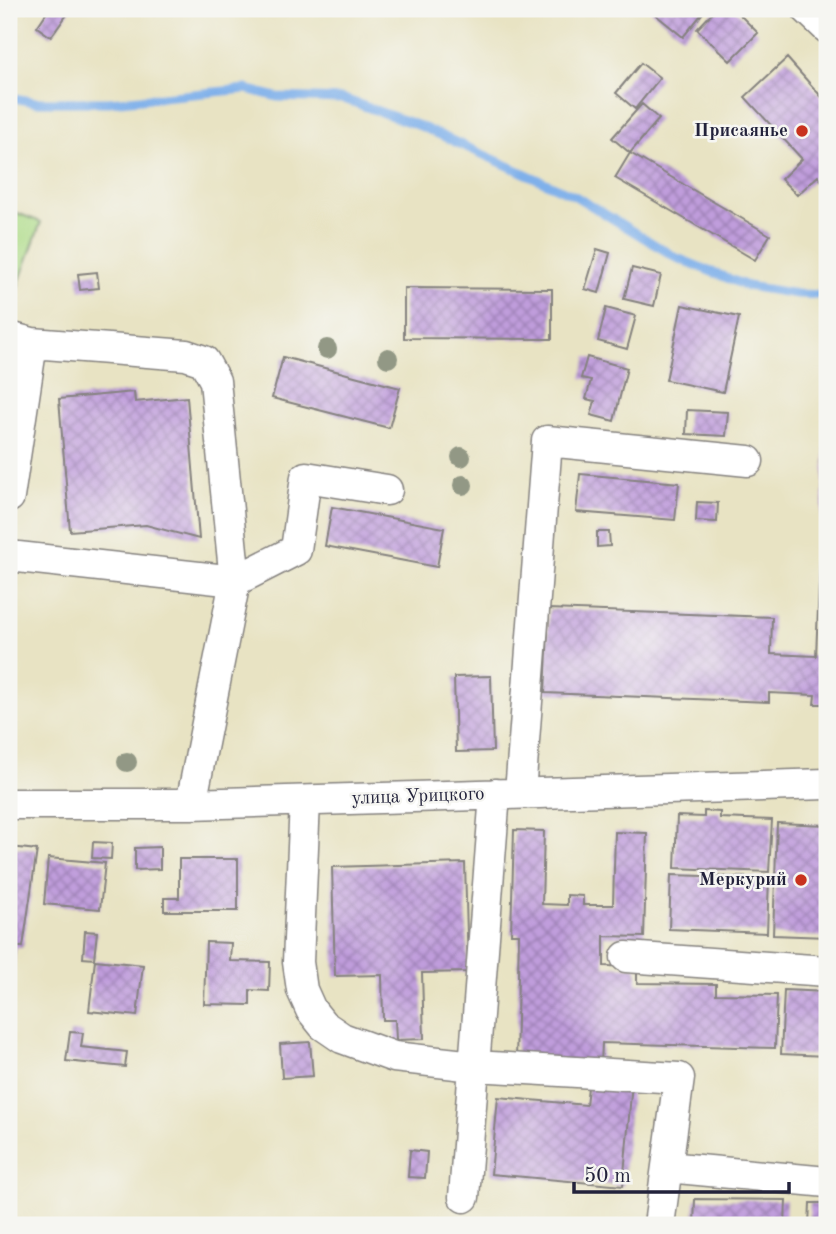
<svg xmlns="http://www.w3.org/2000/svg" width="836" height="1234" viewBox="0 0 836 1234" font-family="'Old Standard TT',serif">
  <defs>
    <pattern id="building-cross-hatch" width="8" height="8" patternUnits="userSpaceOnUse" patternTransform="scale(1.75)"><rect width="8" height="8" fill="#c09ddc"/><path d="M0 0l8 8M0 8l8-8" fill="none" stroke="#9c80b4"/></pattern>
  </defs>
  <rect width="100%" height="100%" fill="#f6f6f2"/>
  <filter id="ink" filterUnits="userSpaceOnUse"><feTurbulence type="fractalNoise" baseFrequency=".0143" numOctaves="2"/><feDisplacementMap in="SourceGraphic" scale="14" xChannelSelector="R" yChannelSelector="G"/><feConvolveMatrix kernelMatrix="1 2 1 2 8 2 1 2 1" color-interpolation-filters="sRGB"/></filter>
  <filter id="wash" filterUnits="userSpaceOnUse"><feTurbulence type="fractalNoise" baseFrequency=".00686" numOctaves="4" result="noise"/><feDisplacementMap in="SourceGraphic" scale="28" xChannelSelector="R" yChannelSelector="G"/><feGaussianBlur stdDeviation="1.57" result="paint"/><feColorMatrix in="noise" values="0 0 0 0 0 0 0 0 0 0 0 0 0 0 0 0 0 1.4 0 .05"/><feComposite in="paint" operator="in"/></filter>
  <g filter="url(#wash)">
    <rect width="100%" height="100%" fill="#e8e3c3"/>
    <path fill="#addb87" stroke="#687e61" stroke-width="2" d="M9,210L41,222L9,310Z"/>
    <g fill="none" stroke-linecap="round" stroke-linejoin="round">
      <path stroke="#7fb0ea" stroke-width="9" d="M9,97L35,102H109L246,89L277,97L344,99L420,126L575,196L677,258L747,286L797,294L827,295"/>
    </g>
    <g id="blocks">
      <path fill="url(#building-cross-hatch)" d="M49,9H71L51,37L37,27Z
        M653,9H706L683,37L651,11Z
        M716,9H734L758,33L730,61L697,29Z
        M787,58L827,103V187L818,176L797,195L781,179L802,159L745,97Z
        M641,63L660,78L635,109L616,93Z
        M642,104L659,119L630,153L612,138Z
        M630,153L770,235L755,260L615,178Z
        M597,249L610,253L599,293L585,289Z
        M632,268L661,275L654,306L624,299Z
        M97,272L99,288L80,290L78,274Z
        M404,288L552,289V339L404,338Z
        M682,305L739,317L723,392L666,380Z
        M606,308L636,316L627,349L598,341Z
        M283,357L400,388L389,428L272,398Z
        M587,357L627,368L614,421L591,415L595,401L586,399L591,380L581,378Z
        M134,392L135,402L187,397L199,539L146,525L70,531L59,399Z
        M687,410L728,412L726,436L686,434Z
        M825,437L827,704H814L815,695L769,693V702L545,693L549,609L772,617L771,654L816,656Z
        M580,474L679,483L675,520L576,512Z
        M697,502L718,503L717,522L696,521Z
        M332,507L444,528L437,567L325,546Z
        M597,532H609L610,546L597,547Z
        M491,676L493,751L456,752L454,677Z
        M704,811L720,812V818L772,820L769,872L675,868L677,816L704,817Z
        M777,823L827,825V937L773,935Z
        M514,830L544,831L542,904L567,905V895L583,896V905H613L615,832L647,833L644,937L604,936V966L637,967V983L716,984V994L777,995L775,1048L602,1043L601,1064L516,1062L519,934H511Z
        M93,842L112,843L111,859L92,858Z
        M10,847L37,850L23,947H16L13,972L9,971Z
        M160,847V869L135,870V848Z
        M48,858L105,863L100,909L44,904Z
        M179,859H238V911H164V898H179Z
        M465,863L468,972L422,973L424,1039L396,1040L395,1020H383L382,975L335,976L332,867Z
        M671,875L769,878L767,933L669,929Z
        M85,931L97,932L94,959L83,958Z
        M206,942L231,943L230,961L270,962L269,991L250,990V1005L204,1004Z
        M95,960L143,965L137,1016L89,1011Z
        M784,990L827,992V1056L781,1054Z
        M70,1032L83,1033L81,1047L127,1052L125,1067L66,1061Z
        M310,1042L313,1076L282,1078L280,1044Z
        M589,1078L632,1082L623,1186L491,1174L498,1097L586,1105Z
        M410,1150L427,1152L425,1178L408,1177Z
        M695,1199L786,1200L785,1225H694Z
        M810,1203H827V1225H809Z"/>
    </g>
  </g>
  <g filter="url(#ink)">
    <use href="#blocks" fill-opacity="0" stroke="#85827f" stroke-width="2"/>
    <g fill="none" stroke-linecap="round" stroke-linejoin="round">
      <g stroke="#85827f" stroke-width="33">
        <path id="minor" d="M807,9L827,28
          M9,337L32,343L186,355L204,361L215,381L235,581L296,550L306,477L387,490
          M9,497L32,343
          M9,556L235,581L191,804
          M520,793L547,441L748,461
          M305,801L298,962L302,990L311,1010L323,1025L342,1038L394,1057L474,1066L679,1078L659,1225
          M9,804H191L827,784
          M626,957L827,971
          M667,1167L827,1182
          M464,1197L495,794"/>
      </g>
      <use href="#minor" stroke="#fff" stroke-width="30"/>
    </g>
    <g fill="#929885">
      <circle cx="327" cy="349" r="10"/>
      <circle cx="388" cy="358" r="10"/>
      <circle cx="461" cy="457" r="10"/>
      <circle cx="463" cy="485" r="10"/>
      <circle cx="127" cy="762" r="10"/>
    </g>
  </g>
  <g fill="#c8321e" stroke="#f6f6f2" stroke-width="2.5">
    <circle cx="802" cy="131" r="7"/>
    <circle cx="801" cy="880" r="7"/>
  </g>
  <g text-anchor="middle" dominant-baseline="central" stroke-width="5" stroke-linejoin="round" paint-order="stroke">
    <g font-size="19" font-weight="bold" fill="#22223b" stroke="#f6f6f2" text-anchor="end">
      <text x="788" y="131">Присаянье</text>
      <text x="787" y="880">Меркурий</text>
    </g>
    <g font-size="19" fill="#22223b" stroke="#f6f6f2">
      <text transform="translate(418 797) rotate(-2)">улица Урицкого</text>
    </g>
  </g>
  <rect width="836" height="1234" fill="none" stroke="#f6f6f2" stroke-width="35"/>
  <path d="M574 1182v10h215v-10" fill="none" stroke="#22223b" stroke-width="3.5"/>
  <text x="584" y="1182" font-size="21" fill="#22223b" stroke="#f6f6f2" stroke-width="5" paint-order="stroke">50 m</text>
</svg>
